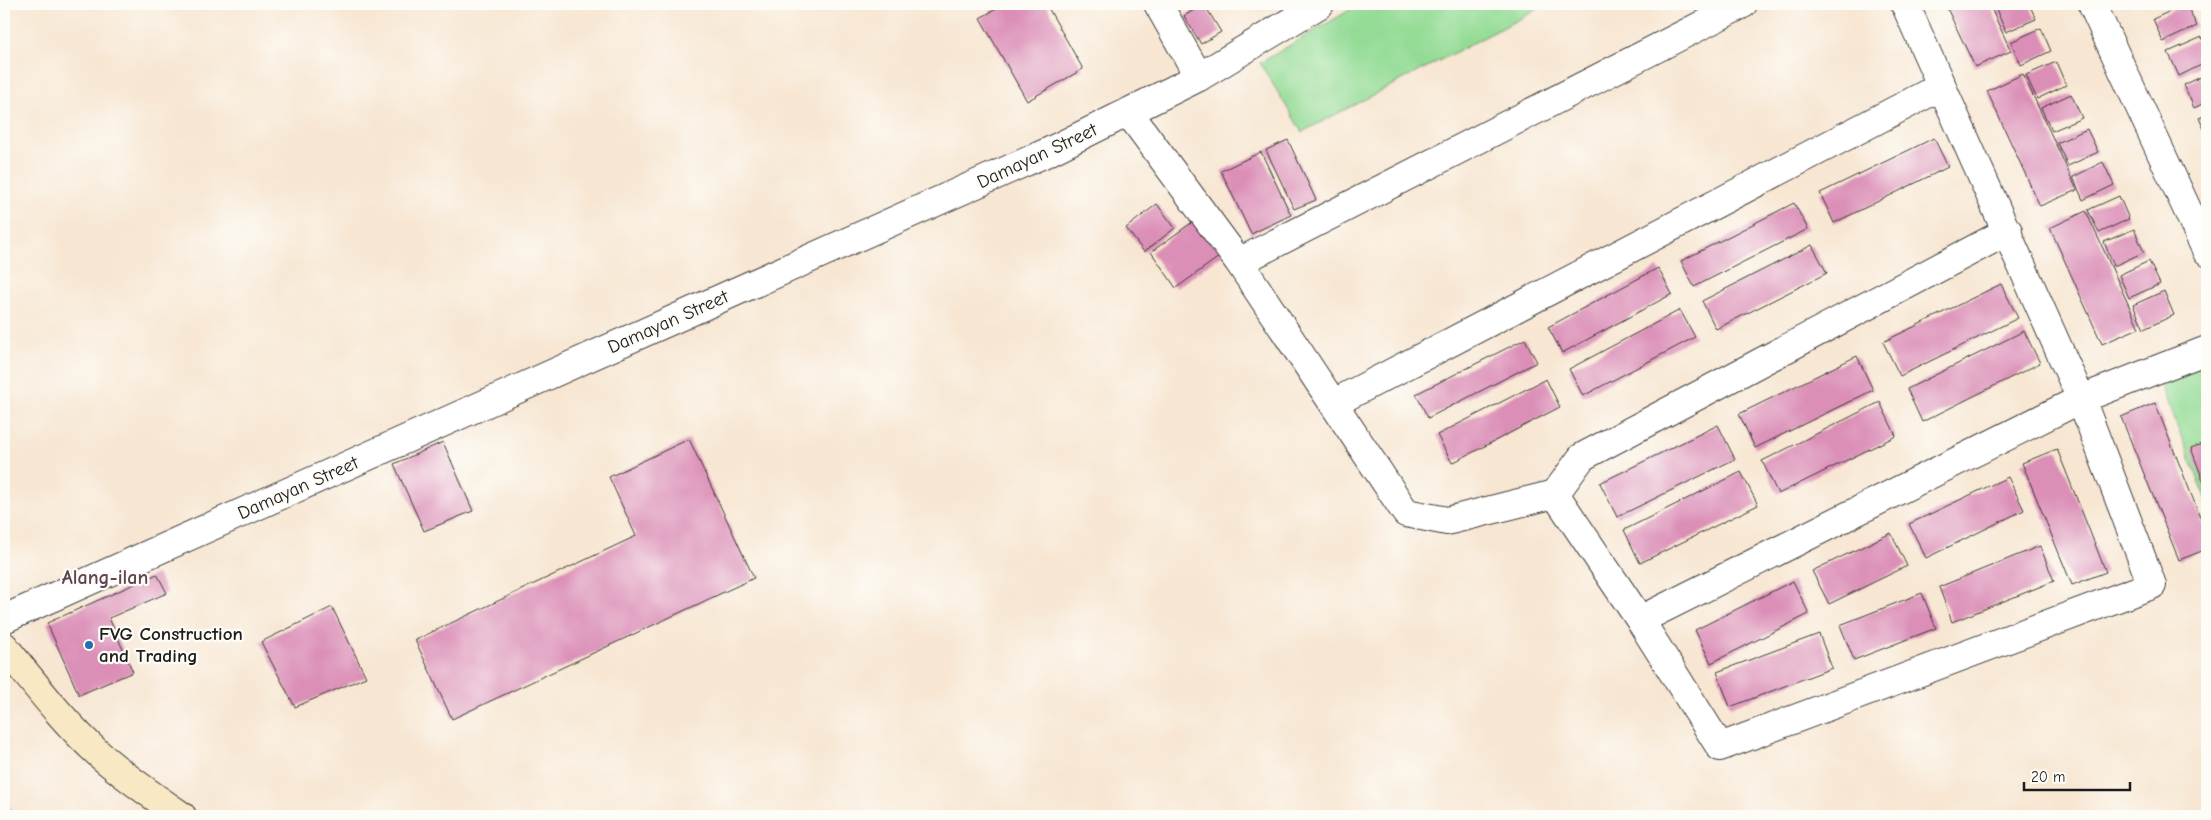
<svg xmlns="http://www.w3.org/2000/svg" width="2211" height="820" viewBox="0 0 2211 820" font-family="'Comic Neue',sans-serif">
  <rect width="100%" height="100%" fill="#fdfcf7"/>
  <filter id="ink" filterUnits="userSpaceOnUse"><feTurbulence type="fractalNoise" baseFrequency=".02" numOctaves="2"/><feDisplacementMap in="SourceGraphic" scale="10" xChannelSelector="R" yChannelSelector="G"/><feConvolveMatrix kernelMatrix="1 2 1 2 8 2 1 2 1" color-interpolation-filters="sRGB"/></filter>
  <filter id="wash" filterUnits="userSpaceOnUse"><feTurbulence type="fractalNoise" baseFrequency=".0096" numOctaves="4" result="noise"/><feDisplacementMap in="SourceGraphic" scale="20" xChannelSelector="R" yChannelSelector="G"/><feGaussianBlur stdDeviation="1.12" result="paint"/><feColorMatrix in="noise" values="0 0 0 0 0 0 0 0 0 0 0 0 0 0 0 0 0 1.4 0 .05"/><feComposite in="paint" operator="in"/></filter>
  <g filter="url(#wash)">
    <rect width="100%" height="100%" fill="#f7e6d2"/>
    <path fill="#94dc96" stroke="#587c59" d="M1360,4H1548L1302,132L1260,63Z
      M2207,363V500L2159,382Z"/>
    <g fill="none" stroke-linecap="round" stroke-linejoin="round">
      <path stroke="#57bcd5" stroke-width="10" d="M4,809L12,816"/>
    </g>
    <g id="blocks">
      <path fill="#db8fb7" d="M1005,4H1046L1083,69L1027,101L980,18Z
        M1204,4L1221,32L1201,44L1184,16Z
        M1945,4H1989L2011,51L1975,67Z
        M2006,4H2029L2036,19L2006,32L1996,9Z
        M2186,4L2197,26L2163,42L2153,19Z
        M2041,28L2051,51L2021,65L2011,42Z
        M2202,37L2207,48V62L2179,76L2168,52Z
        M2056,62L2066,85L2037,99L2026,75Z
        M2023,74L2077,190L2040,206L1987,91Z
        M2207,74V102L2194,108L2184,85Z
        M2071,94L2082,118L2052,131L2041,108Z
        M2207,115V136L2199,118Z
        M2087,129L2098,152L2068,166L2057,143Z
        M1934,138L1948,167L1834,223L1820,193Z
        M1288,140L1316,200L1294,209L1266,150Z
        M1261,152L1291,215L1251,234L1221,171Z
        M2103,162L2114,185L2083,200L2073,177Z
        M2119,196L2129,219L2099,233L2088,210Z
        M1794,203L1808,229L1694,287L1681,261Z
        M1157,204L1175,228L1144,252L1126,228Z
        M2086,211L2139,328L2102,344L2050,228Z
        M1198,218L1223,254L1176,288L1151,252Z
        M2134,229L2144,252L2114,266L2104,242Z
        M1812,245L1827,273L1716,329L1702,301Z
        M2149,261L2160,284L2129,298L2119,275Z
        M1658,268L1672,294L1562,353L1548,327Z
        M2001,284L2018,318L1900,376L1883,342Z
        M2164,291L2174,315L2144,329L2133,305Z
        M1680,310L1695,337L1583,396L1569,369Z
        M2024,331L2040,363L1922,422L1907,389Z
        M1525,339L1537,362L1428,418L1416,394Z
        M1857,356L1873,390L1755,448L1739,414Z
        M1546,379L1560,407L1452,463L1437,435Z
        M1880,402L1896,436L1778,494L1762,461Z
        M2155,403L2207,534V549L2179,560L2121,417Z
        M1718,425L1735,459L1617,517L1600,483Z
        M689,439L754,578L452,719L415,640L636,536L609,477Z
        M443,442L473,511L424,531L394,464Z
        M2207,442V491L2191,448Z
        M2057,449L2106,572L2072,585L2022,463Z
        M1741,472L1758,505L1640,563L1624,530Z
        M2008,477L2024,510L1926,558L1909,524Z
        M1891,533L1907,566L1829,604L1812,571Z
        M2040,546L2054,581L1952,622L1939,587Z
        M157,574L167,593L109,618L133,672L79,695L47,623Z
        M1793,581L1809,614L1711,663L1695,630Z
        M1922,593L1936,628L1854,660L1840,625Z
        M332,607L366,677L295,707L261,642Z
        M1819,634L1832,668L1730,707L1717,672Z"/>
    </g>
  </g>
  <g filter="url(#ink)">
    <use href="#blocks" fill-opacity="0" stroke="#3d3a37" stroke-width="1"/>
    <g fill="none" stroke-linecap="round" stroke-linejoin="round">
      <g stroke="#3d3a37" stroke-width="30">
        <path id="minor" d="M1158,4L1199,77
          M2092,4L2207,252
          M1129,113L1239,262L1406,513L1447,521L1555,494L1582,457L2008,231
          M1239,262L1743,4
          M1334,403L1942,86
          M1555,494L1640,620L1720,747L2152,585L2081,399L1905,4
          M1640,620L2081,399L2207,350"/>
      </g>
      <g stroke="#3d3a37" stroke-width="30">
        <path id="tertiary" d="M4,619L1050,151L1199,77L1320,4"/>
      </g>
      <g stroke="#3d3a37" stroke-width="30">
        <path id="secondary" d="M4,646C34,683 64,723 100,755C125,777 154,797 182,816"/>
      </g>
      <use href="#minor" stroke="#fff" stroke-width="28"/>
      <use href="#tertiary" stroke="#fff" stroke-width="28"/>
      <use href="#secondary" stroke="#f8e8c3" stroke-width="28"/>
    </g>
  </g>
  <circle fill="#1f6fb2" stroke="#fdfcf7" stroke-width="2" cx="89" cy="645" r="5"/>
  <g text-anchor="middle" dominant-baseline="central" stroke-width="4.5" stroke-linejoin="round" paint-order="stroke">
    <g font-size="19" fill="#1c1c1c" stroke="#fdfcf7">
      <text transform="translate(1037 156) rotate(-25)">Damayan Street</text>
      <text transform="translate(668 322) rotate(-24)">Damayan Street</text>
      <text transform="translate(298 488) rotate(-24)">Damayan Street</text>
    </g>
    <g font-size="19" font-weight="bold" fill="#1c1c1c" stroke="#fdfcf7" text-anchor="start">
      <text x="99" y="634">FVG Construction<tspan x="99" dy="22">and Trading</tspan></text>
    </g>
    <g font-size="20" font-weight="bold" fill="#5f4452" stroke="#fdfcf7">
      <text x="105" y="577">Alang-ilan</text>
    </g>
  </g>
  <rect width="2211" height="820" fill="none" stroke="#fdfcf7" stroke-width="20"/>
  <path d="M2024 782v8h106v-8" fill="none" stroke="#1c1c1c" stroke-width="2.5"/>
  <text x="2031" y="782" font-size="15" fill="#1c1c1c" stroke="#fdfcf7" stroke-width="4" paint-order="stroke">20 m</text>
</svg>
